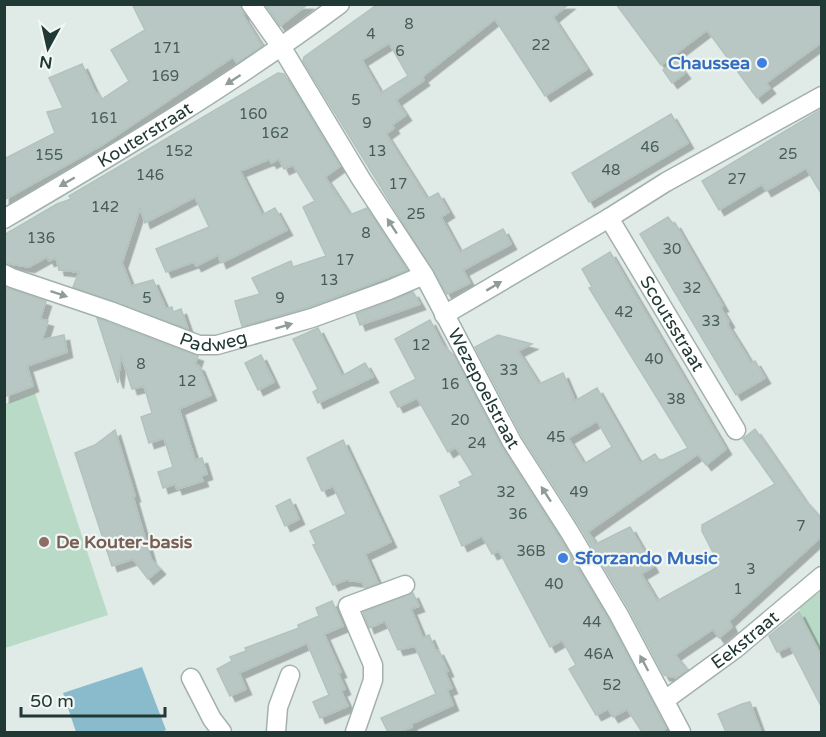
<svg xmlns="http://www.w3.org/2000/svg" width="826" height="737" viewBox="0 0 826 737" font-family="'Varela Round',sans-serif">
  <defs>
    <filter id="shadow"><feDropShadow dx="5.5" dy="5.5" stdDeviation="0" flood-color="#0004"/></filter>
  </defs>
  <rect width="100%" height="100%" fill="#e0eae6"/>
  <path fill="#b9dac6" d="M35,393L108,615L5,648V404Z
    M821,591V657L799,612L800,607Z"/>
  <path fill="#89bbcd" d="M142,667L166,730L161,732H76L63,693Z"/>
  <path fill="#b8c7c3" stroke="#b2c3be" stroke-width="1.5" fill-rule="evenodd" filter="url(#shadow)" d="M132,4H240L245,14H242L262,46L237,63L233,57L102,145L4,200V159L55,133L47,112L63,108L49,78L82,64L96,94L99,93L102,99L129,81L111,50L145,30Z
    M265,4H308L280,26Z
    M378,4H569L553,17L587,69L545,96L495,19L422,77L424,80L396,100L406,115L392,125L394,128L386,134L427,199L438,193L449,212L441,217L460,252L503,229L511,244L463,270L470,283L447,294L303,61L304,57ZM389,43L408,76L381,93L362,60Z
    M616,4H818L822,9V42L766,83L770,88L757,98L707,30L661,65Z
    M676,61L685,73L672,83L663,70Z
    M278,73L284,74L340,166L325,177L350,215L367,208L407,270L309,307L242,326L235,301L260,294L252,278L291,261L293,267L326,256L303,207L315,201L293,165L284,169L279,159L271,163L270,159L240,171L262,215L275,208L287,230L221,263L218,255L196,266L194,262L166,272L156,249L209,227L195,197L145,223L140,208L122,263L131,286L153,280L166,309L172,307L173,312L181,309L188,329L73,287L79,272L59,270L56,258L49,261L47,257L29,267L4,263V235L57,204L71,199L69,196Z
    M822,109V195L806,168L766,191L762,184L719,210L702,181Z
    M671,114L688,143L589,202L572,173Z
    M668,217L673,224L675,223L723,306L720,307L729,322L727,324L739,343L751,363L755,361L765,378L736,395L640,234Z
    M610,252L726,449L706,465L698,454L588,532L596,544L630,527L653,567L641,574L657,601L720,566L702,531V525L775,484L743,439L755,429L803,498L822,519V536L729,621L732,627L719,638L713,629L675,655L687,670L677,678L664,675L629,609L579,525L522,436L475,347L498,335L532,344L518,351L539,384L563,373L575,401L597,388L640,463L655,454L660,461L688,448L589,288L592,287L582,269ZM597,421L612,447L584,464L568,438Z
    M4,287L46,301L40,319L48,321L42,340L64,335L67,352L27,366L33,386L4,397Z
    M413,292L420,304L360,325L356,314Z
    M97,318L198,356L195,364L199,366L211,395L179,409L195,460L202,458L207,474L201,476L203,481L177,489L175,484L163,488L158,472L173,467L164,438L149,443L141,417L152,413L144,386L132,389L121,355L118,383Z
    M430,320L443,345L455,357L502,448L559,537L609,621L666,728L663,732H642L627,709L613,717L608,709L596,715L569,669L576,665L562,640L550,647L499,551L492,554L482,536L462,546L440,496L461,486L459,482L473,475L456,447L448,452L417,398L398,407L390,392L416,379L395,339Z
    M318,328L342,376L365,363L373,377L318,403L313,392L318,389L293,339Z
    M261,355L274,382L258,390L245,363Z
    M115,430L135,496L133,497L151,559L160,569L148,579L133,559L112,566L75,453L95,445Z
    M343,440L391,542L365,554L378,583L365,588L362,582L346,580L333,585L313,545L316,544L310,531L346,514L333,486L322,491L307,458Z
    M290,499L299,519L285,526L276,506Z
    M413,593L419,606L411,609L423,638L429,635L436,651L438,650L443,660L448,671L445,672L452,688L447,690L453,705L411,724L412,727L399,732H388L381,718L436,694L415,646L398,650L385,621L369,628L363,612Z
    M332,601L343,626L324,634L341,672L338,673L345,689L341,691L348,706L320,718L313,702L329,695L307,643L239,673L246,689L230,696L217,669L232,661L230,657L246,651L245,648L299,628L298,625L319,616L316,608Z
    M799,612L822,657V708L790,646L777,652L769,636Z
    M750,702L761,732H726L718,714L742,704Z"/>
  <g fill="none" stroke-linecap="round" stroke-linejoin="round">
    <g stroke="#a3b1ad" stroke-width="21">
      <g id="minor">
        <path id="s1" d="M251,4L282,48L361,179L424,275L512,442L569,531L619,615L681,732"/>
        <path id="s2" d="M609,218L736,430"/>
        <path id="s3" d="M4,219C120,151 233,84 340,4"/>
        <path id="s4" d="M4,274L12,278L110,311L199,345H217L312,318L389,290L424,275"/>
        <path d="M444,315L609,218L666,182L822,96"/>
        <path d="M191,678L212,719L222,732"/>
        <path id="s5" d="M665,700L735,649L822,576"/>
        <path d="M276,732L278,707L290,675"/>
        <path d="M355,732L373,680V665L348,606L405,585"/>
      </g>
    </g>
    <use href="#minor" stroke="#fff" stroke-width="18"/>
  </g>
  <defs><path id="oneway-solid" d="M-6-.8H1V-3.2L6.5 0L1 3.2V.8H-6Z" transform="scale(1.5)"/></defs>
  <g fill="#909c9a">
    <use href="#oneway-solid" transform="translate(233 80) rotate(147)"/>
    <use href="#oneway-solid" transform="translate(67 182) rotate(150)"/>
    <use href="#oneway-solid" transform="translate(392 226) rotate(-123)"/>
    <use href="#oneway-solid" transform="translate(494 286) rotate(-31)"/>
    <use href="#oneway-solid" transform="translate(59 294) rotate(18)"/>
    <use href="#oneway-solid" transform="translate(284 326) rotate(-16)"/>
    <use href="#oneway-solid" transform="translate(546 494) rotate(-123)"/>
    <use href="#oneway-solid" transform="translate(644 663) rotate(-118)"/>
  </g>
  <g fill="#3f7fe0" stroke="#f0f7f4" stroke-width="2">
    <circle cx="762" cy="63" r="6"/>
    <circle cx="563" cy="558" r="6"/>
  </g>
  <circle fill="#8d6e63" stroke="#f0f7f4" stroke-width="2" cx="44" cy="542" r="6"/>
  <g text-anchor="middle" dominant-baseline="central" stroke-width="4.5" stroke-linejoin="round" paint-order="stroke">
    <g font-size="15" fill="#475c58">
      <text x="409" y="24">8</text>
      <text x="371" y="34">4</text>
      <text x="541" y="45">22</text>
      <text x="167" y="48">171</text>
      <text x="400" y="51">6</text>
      <text x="165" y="76">169</text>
      <text x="356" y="100">5</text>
      <text x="253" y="114">160</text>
      <text x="104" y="118">161</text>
      <text x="367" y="123">9</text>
      <text x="275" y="133">162</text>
      <text x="650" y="147">46</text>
      <text x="179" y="151">152</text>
      <text x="377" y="151">13</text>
      <text x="788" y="154">25</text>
      <text x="49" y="155">155</text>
      <text x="611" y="170">48</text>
      <text x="150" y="175">146</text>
      <text x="737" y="179">27</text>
      <text x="398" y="184">17</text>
      <text x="105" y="207">142</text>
      <text x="416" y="214">25</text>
      <text x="366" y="233">8</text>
      <text x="41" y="238">136</text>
      <text x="672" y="249">30</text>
      <text x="345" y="260">17</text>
      <text x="329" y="280">13</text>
      <text x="692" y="288">32</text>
      <text x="147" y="298">5</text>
      <text x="280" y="298">9</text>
      <text x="624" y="312">42</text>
      <text x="711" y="321">33</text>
      <text x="421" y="345">12</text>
      <text x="654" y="359">40</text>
      <text x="141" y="364">8</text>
      <text x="509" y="370">33</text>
      <text x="187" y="381">12</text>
      <text x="450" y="384">16</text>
      <text x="676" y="399">38</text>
      <text x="460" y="420">20</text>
      <text x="556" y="437">45</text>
      <text x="477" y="443">24</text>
      <text x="506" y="492">32</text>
      <text x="579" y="492">49</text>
      <text x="518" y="514">36</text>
      <text x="801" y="526">7</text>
      <text x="531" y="551">36B</text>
      <text x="751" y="569">3</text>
      <text x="554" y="584">40</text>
      <text x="738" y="589">1</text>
      <text x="592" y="622">44</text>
      <text x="599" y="654">46A</text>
      <text x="612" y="685">52</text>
    </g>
    <g font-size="18" font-weight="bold" fill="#366cbe" stroke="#f0f7f4" text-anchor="end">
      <text x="750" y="63">Chaussea</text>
      <text x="575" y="558" text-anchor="start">Sforzando Music</text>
    </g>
    <g font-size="18" fill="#213935" stroke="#f0f7f4">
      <text stroke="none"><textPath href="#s3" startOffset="164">Kouterstraat</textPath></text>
      <text stroke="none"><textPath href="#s2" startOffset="123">Scoutsstraat</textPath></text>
      <text stroke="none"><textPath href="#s4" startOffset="222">Padweg</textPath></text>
      <text stroke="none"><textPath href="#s1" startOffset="450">Wezepoelstraat</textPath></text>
      <text stroke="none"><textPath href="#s5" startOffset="100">Eekstraat</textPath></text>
    </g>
    <g font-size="18" font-weight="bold" fill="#785e54" stroke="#f0f7f4" text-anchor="start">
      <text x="56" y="542">De Kouter-basis</text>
    </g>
  </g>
  <rect width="826" height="737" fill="none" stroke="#213935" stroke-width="12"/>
  <g transform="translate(48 48) rotate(188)" stroke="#f0f7f4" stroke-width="4.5" paint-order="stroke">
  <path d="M0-4.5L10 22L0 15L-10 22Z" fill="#213935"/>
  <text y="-9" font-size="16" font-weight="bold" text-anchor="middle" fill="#213935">N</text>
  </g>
  <path d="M21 707v9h144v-9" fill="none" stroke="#213935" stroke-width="3"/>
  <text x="30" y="707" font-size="18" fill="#213935" stroke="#f0f7f4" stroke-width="4.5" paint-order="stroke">50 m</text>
</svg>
